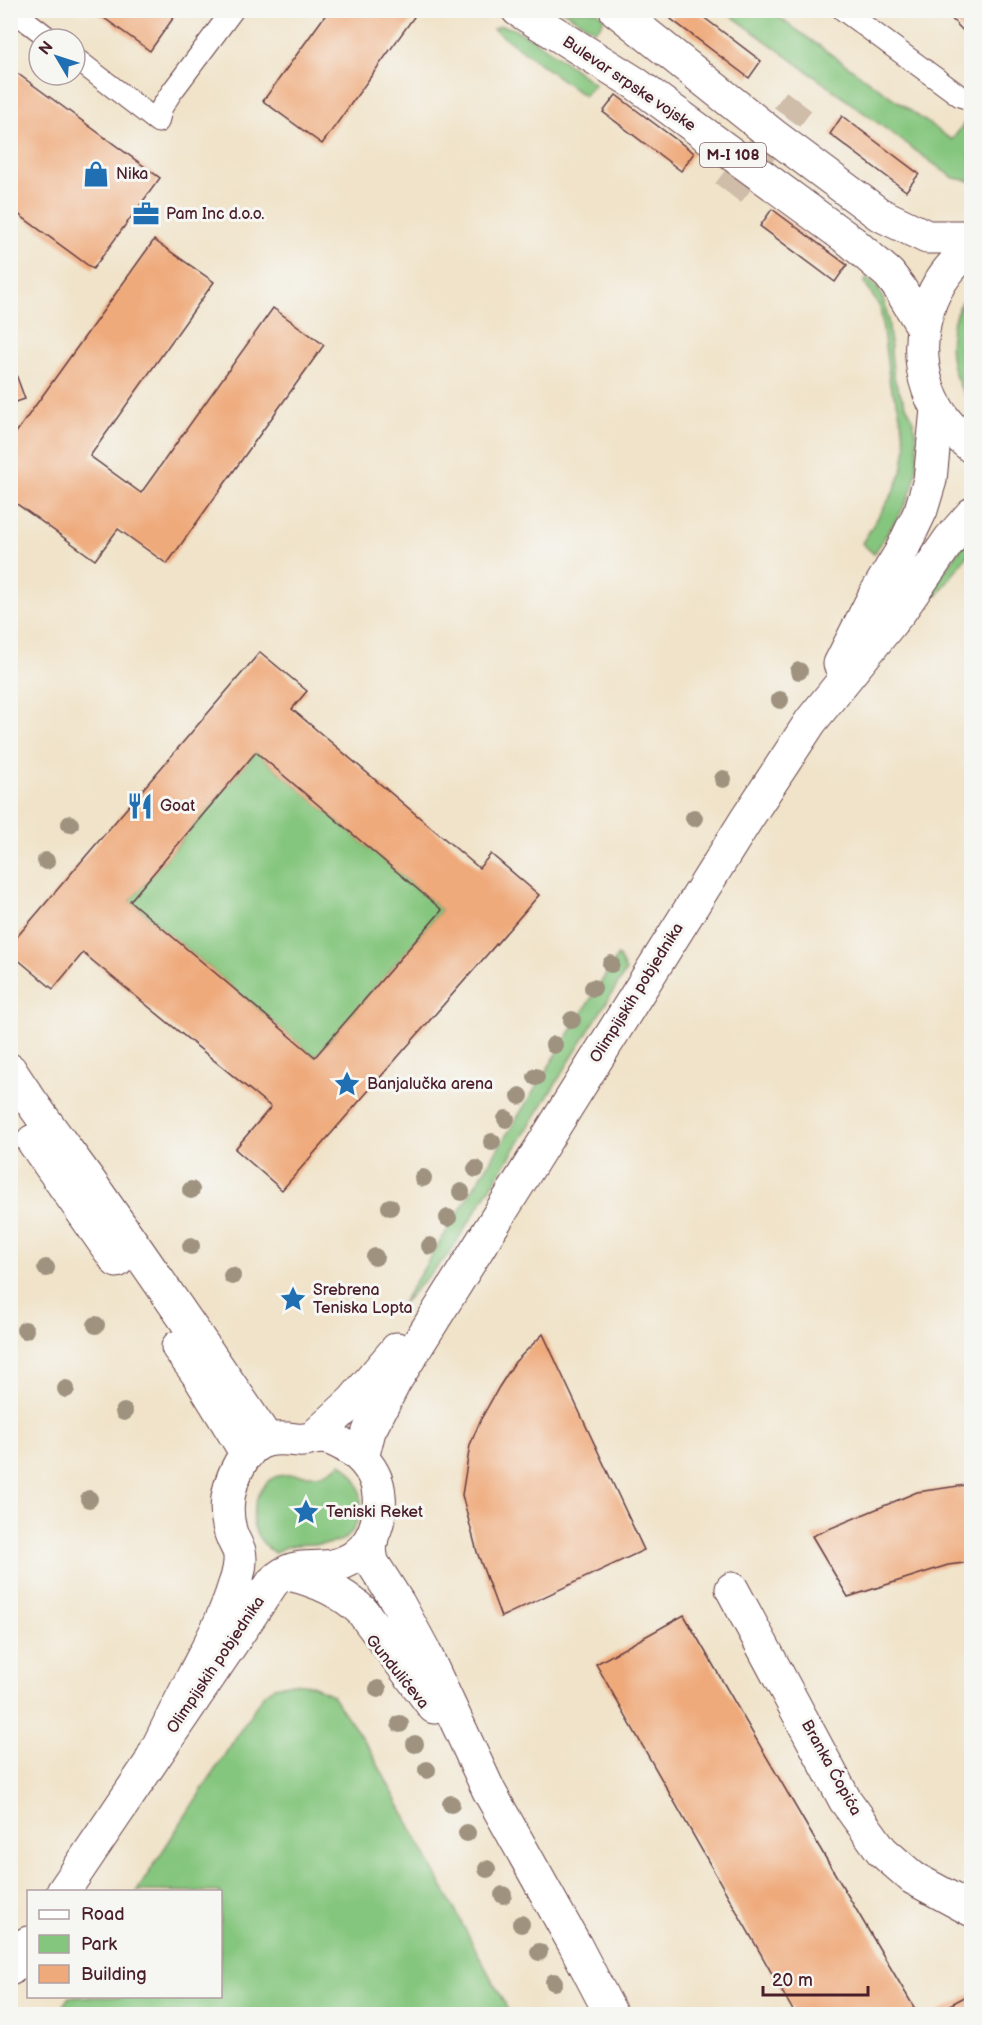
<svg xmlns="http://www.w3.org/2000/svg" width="982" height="2025" viewBox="0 0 982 2025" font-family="'Balsamiq Sans',sans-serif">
  <rect width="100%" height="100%" fill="#f6f6f2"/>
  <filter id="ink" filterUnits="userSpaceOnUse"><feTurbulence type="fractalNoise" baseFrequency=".0167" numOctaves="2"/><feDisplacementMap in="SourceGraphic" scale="12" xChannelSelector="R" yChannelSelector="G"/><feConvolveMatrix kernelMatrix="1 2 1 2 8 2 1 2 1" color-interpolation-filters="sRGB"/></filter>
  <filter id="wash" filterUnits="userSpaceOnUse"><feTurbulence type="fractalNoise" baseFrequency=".008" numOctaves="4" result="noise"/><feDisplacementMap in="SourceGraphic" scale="24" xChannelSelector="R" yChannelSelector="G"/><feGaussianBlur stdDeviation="1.35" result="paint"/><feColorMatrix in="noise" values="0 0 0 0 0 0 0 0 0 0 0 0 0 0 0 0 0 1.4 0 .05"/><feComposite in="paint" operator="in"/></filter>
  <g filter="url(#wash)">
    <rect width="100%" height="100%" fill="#f0e3c9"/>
    <path fill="#85c67e" stroke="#687254" stroke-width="1.5" d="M563,11H596L604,17C603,24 600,28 594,30Z
      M725,11H770L952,140L969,117L971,118V181L954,178L942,170Z
      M500,26C520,24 575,71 595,84L584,96L493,29Z
      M866,278C896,294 887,352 895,381C899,394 907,406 912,418C919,437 919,462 914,482C907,508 888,531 874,554L862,543L893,493L902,472L906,446L898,405L890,385L880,307L865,284Z
      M966,296L971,299V403C946,372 943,329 966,296Z
      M971,533V550L937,596L931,592Z
      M256,752L442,910L315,1057L130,901Z
      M618,955L626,971L449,1254L401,1305Z
      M341,1463C354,1473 362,1485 361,1503C354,1568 306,1530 274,1553C266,1547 257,1537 254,1527C250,1510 260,1481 278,1476C303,1470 317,1484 341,1463Z
      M292,1683L312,1685L332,1695L369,1748L510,2014H57L69,1997L220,1996V1892L137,1891L263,1695L274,1687Z"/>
    <g id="blocks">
      <path fill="#efaa7c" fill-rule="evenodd" d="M93,10H179L150,51Z
        M329,10H405L414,17L322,144L263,101Z
        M678,10H694L761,61L749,78L671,19Z
        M943,10H972V40Z
        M10,68L160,178L93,269L10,208Z
        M616,95L694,153L681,171L603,112Z
        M842,116L919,174L906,191L830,134Z
        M772,209L847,265L835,282L760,226Z
        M154,240L214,282L90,456L141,493L273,308L324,345L167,564L118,529L95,560L10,499V441Z
        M10,358L25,399L10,404Z
        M260,652L307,691L292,709L479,868L491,854L539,895L282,1190L235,1149L271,1107L83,953L53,989L10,953V945ZM256,752L442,910L315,1057L130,901Z
        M543,1334L644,1550L501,1617L477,1552L462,1495L470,1445L481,1419L499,1387L515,1362Z
        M972,1484V1562L948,1565L848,1597L812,1536L917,1492Z
        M684,1615L808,1828L918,2014H795L596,1664Z
        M972,1993V2014H935L946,2007Z"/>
    </g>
  </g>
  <g filter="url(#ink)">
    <use href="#blocks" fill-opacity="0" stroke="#633c43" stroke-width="1.5"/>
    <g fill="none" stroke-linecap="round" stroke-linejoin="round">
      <path stroke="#cfbca9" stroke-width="32" stroke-dasharray="32 16" stroke-linecap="butt" d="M728,193L799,101"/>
      <g stroke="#633c43" stroke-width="23">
        <path id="service" d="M12,10L50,39
          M843,10L960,96L972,100
          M75,58L158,122L162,107L171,93L233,10"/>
      </g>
      <g stroke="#633c43" stroke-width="35">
        <path id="minor" d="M10,1070C35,1110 65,1147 92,1185C151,1270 210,1354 267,1440
          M33,1141L117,1261
          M178,1347L197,1373L247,1454
          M732,1589L845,1800L882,1851L913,1878L972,1910"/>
      </g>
      <g stroke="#633c43" stroke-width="35">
        <path id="tertiary" d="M840,664L875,595L901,552L921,510L930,480L937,409
          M315,1436L353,1401L397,1349
          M362,1458L369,1431L395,1381L746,820L811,721L900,611L950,539L972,514
          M372,1538L370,1549L372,1562L398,1603L423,1649L489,1791L575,1945L611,2014
          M288,1574C315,1580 342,1592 362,1611L434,1707
          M63,1892L273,1582C294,1562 307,1570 332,1566C367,1559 382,1528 379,1495C377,1469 358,1451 336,1441C317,1432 312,1442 297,1440C275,1437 258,1437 244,1457C230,1479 223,1504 230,1530C232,1538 236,1544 239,1551C242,1561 238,1577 234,1587C225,1617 209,1645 195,1673C180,1702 166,1730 152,1759
          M10,1969L28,1943"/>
      </g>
      <g stroke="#633c43" stroke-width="35">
        <path id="primary" d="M518,10L635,83L852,242L889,274L899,287L923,327
          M616,10L773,135L879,214L927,237H972
          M972,249C921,283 907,358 938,410C947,425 958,436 972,447"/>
      </g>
      <use href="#service" stroke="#fff" stroke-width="21"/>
      <use href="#minor" stroke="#fff" stroke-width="33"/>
      <use href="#tertiary" stroke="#fff" stroke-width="33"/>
      <use href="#primary" stroke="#fff" stroke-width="33"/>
    </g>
    <g fill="#9f9380">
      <circle cx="799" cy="671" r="9"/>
      <circle cx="780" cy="700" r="9"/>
      <circle cx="723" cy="779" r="9"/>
      <circle cx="694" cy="818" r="9"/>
      <circle cx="70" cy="824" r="9"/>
      <circle cx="46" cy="861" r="9"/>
      <circle cx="611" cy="964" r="9"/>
      <circle cx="593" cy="988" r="9"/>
      <circle cx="572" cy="1020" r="9"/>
      <circle cx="554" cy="1045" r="9"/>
      <circle cx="536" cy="1077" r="9"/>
      <circle cx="520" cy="1096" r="9"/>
      <circle cx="506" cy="1119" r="9"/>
      <circle cx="492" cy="1142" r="9"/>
      <circle cx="476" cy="1169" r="9"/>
      <circle cx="423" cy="1178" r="9"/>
      <circle cx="191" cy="1190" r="9"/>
      <circle cx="461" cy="1192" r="9"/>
      <circle cx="390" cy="1207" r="9"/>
      <circle cx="448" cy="1218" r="9"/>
      <circle cx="191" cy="1246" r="9"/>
      <circle cx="430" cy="1246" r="9"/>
      <circle cx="375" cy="1257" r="9"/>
      <circle cx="46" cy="1268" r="9"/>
      <circle cx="232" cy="1276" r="9"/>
      <circle cx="96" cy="1325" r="9"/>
      <circle cx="25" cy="1330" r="9"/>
      <circle cx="66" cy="1389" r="9"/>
      <circle cx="124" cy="1412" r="9"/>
      <circle cx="89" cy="1499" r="9"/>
      <circle cx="378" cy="1689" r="9"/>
      <circle cx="400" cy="1724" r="9"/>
      <circle cx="415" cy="1744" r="9"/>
      <circle cx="427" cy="1770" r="9"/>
      <circle cx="451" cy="1804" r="9"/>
      <circle cx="467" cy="1833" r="9"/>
      <circle cx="487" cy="1869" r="9"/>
      <circle cx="503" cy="1895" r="9"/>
      <circle cx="521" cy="1924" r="9"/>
      <circle cx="539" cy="1952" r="9"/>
      <circle cx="554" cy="1982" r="9"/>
    </g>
  </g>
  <defs>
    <g id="shop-bare" transform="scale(2.07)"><path d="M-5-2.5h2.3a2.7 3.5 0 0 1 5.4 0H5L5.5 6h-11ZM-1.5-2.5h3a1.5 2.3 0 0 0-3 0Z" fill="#1f6fb2" stroke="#f6f6f2" stroke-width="2.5" paint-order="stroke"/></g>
    <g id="office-bare" transform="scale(2.07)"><path d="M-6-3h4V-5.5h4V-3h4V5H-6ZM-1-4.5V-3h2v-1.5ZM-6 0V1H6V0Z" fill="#1f6fb2" stroke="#f6f6f2" stroke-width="2.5" paint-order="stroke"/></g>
    <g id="restaurant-bare" transform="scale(2.07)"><path d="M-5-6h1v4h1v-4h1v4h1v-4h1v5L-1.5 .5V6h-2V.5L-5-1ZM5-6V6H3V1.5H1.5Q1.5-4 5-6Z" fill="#1f6fb2" stroke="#f6f6f2" stroke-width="2.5" paint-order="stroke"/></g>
    <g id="sight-bare" transform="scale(2.07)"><path d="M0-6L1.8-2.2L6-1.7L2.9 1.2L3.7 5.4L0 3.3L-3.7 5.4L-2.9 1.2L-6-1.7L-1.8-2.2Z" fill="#1f6fb2" stroke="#f6f6f2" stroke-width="2.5" paint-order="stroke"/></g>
  </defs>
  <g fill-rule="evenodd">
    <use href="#shop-bare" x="96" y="174"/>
    <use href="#office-bare" x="146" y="214"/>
    <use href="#restaurant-bare" x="140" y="806"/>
    <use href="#sight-bare" x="347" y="1084"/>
    <use href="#sight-bare" x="293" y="1299"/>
    <use href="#sight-bare" x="306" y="1512"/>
  </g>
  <g text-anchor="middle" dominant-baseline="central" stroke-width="6" stroke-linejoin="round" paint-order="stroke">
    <rect fill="#f6f6f2" stroke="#7e6067" stroke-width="1.5" x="700" y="143" width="66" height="24" rx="4.5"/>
    <g font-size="15" font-weight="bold" fill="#4a1f2b">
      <text x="733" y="155">M-I 108</text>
    </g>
    <g font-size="16" fill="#4a1f2b" stroke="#f6f6f2">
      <text transform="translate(629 84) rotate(34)">Bulevar srpske vojske</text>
      <text transform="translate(637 993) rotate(-58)">Olimpijskih pobjednika</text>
      <text transform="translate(216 1665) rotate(-56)">Olimpijskih pobjednika</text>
      <text transform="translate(397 1672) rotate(51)">Gundulićeva</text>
      <text transform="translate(831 1768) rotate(61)">Branka Ćopića</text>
    </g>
    <g font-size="16" fill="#4a1f2b" stroke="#f6f6f2" text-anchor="start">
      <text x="116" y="174">Nika</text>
      <text x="166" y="214">Pam Inc d.o.o.</text>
      <text x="160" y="806">Goat</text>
      <text x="367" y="1084">Banjalučka arena</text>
      <text x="313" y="1290">Srebrena<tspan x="313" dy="18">Teniska Lopta</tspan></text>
      <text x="326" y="1512">Teniski Reket</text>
    </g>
  </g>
  <rect width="982" height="2025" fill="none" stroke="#f6f6f2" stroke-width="36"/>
  <rect x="27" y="1890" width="195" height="108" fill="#f6f6f2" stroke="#b1a0a2" stroke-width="1.5"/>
  <rect x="39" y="1910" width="30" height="9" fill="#ffffff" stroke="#b1a0a2" stroke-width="1.5"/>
  <text x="81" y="1920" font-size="18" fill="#4a1f2b">Road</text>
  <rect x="39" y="1935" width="30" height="18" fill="#85c67e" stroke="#b1a0a2" stroke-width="1.5"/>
  <text x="81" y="1950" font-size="18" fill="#4a1f2b">Park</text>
  <rect x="39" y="1965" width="30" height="18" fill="#efaa7c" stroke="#b1a0a2" stroke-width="1.5"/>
  <text x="81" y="1980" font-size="18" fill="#4a1f2b">Building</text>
  <g transform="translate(57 57) rotate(309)"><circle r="28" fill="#f6f6f2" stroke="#b1a0a2" stroke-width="1.5"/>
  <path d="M0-4.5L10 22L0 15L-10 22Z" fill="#1f6fb2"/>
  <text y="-9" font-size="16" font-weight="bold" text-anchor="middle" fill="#4a1f2b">N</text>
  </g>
  <path d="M763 1986v9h105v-9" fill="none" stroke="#4a1f2b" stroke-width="3"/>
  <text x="772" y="1986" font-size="18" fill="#4a1f2b" stroke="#f6f6f2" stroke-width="4.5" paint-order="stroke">20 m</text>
</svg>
